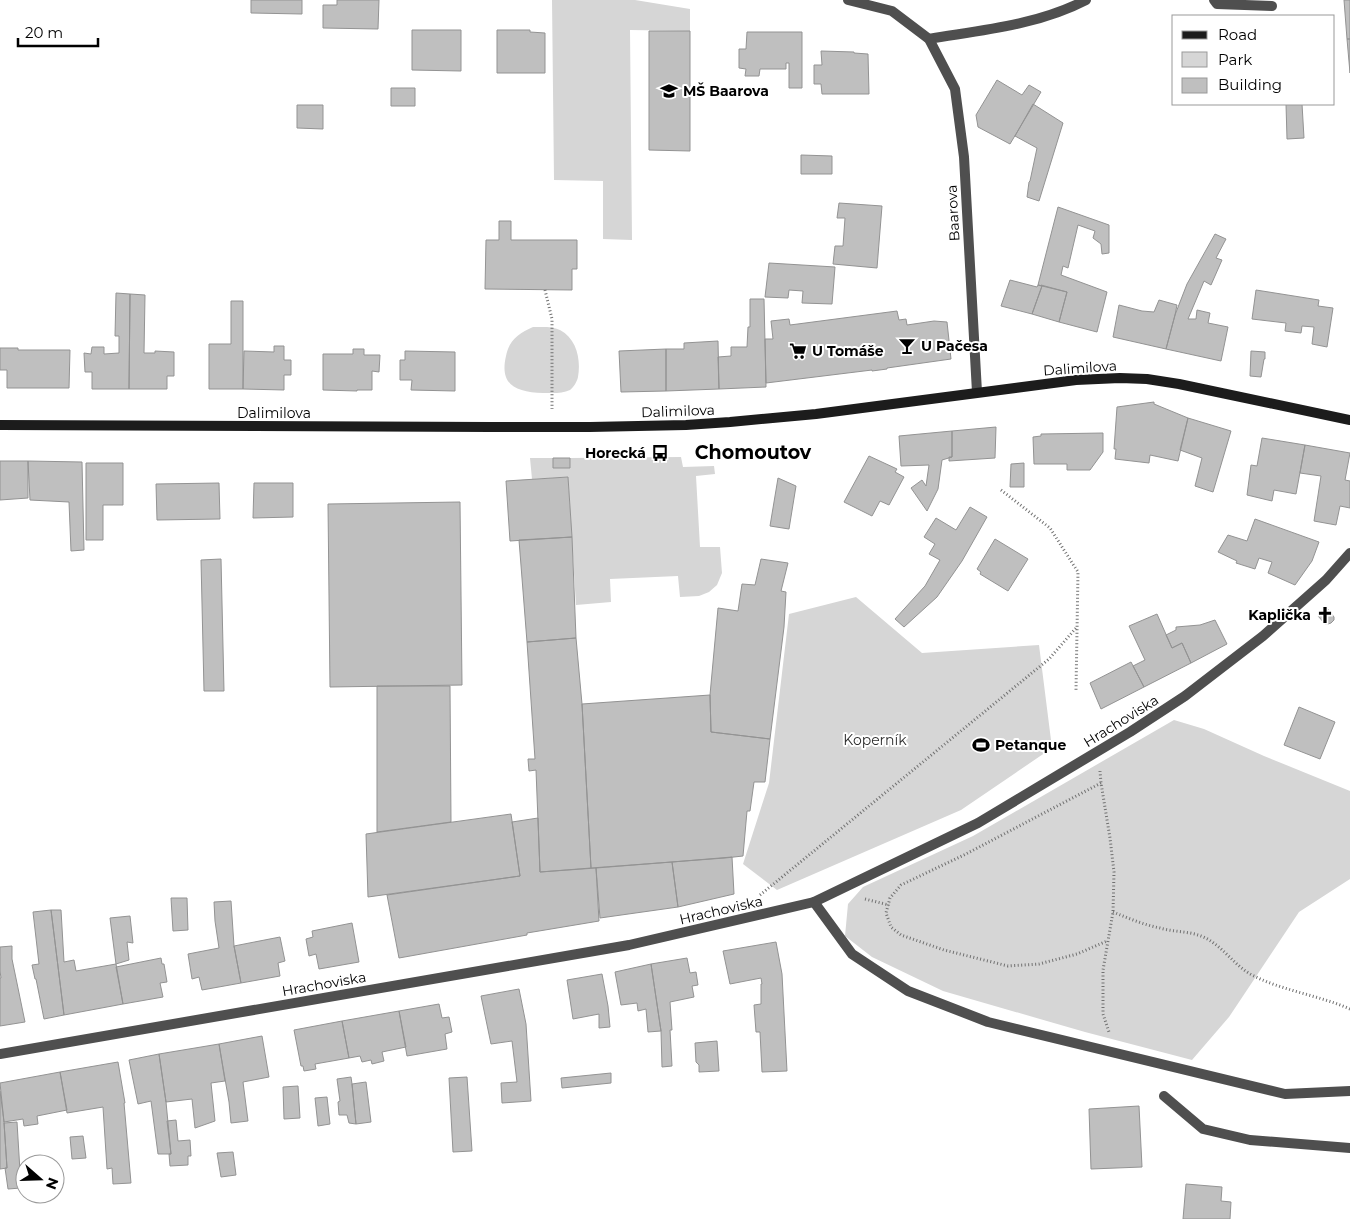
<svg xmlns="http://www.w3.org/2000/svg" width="1350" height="1219" viewBox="0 0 1350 1219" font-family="Montserrat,sans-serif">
  <rect width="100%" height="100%" fill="#fff"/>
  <path fill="#d6d6d6" d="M552,0H635L690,9V31L630,30L632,240L603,239V181L554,180Z
    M533,327C542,327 552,326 560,330C577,339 581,360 578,377C577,382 573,388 570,390C562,394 552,393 543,393C517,392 499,386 506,356C509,340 519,333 533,327Z
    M681,457L683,467L714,466L715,474L696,476L700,547H720L722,573L717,585L709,592L699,596L680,597L678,576L610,579L611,602L576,605L568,477L532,479L530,458H553L554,468H570V458Z
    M856,597L922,653L1039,645L1052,748L961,810L777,890L743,864L769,783L789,614Z
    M1174,720L1204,729L1264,756L1350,791V879L1299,912L1229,1017L1192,1060L1085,1032L943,991L872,957L845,936L848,904L863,887L973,836Z"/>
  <path fill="#bfbfbf" stroke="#939393" d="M251,0H302V14L251,13Z
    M337,0H379L378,29L323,28V5H337Z
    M1344,0H1350V39H1347Z
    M412,30H461V71L412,70Z
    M497,30H530V32L545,33V73H497Z
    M649,31H690V151L649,150Z
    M747,32H802V88H789V63H786V69H760L759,76H745L746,69L739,68V49H746Z
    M1347,39H1350V73Z
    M821,51L854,52V53L868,54L869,94H822L821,84H814V65H822Z
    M997,80L1022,95L1029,85L1041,92L1010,144L978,127L976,115Z
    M391,88H415V106H391Z
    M1033,104L1063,123L1039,201L1027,197L1029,182L1030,181L1037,148L1015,136Z
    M1286,104H1302L1304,138L1287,139Z
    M297,105H323V129L297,128Z
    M801,155L832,156V174H801Z
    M839,203L882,206L877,268L833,264L835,246H843L845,218H837Z
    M1058,207L1109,225V253L1102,254L1101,244L1093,238L1095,231L1078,225L1068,268L1063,266L1061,275L1107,292L1097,332L1059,322L1067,292L1038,285Z
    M499,221H511V240H577V269H572V290L485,289L486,240H499Z
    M1215,234L1226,239L1216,258L1222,260L1211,285L1204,281L1188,319H1196L1197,310L1210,313L1208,323L1228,327L1221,361L1166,349L1175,315L1187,284Z
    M769,263L835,267L832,304L802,303L803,291L789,290L788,298L765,297Z
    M1010,280L1037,287L1038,285L1042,286L1032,314L1001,306Z
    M1041,285L1067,292L1059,322L1032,314L1042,286Z
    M1256,290L1319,300L1318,306L1333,308L1327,347L1312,344L1314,327L1302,326L1301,333L1285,331L1286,323L1252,319Z
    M116,293L130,294L129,389H92V372H85L84,353L91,354L92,347H104V354L119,353V336H115Z
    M130,294L145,295L144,353H155V351L174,352V376H167V389H129Z
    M750,299H764L766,387L719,389L718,357L731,356V347H747L748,327H750Z
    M1159,300L1177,305L1175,315L1166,349L1113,337L1119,305L1142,311L1154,312Z
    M231,301H243V389H209V344H231Z
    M897,311L899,320L906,319L907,325L934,321L947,322L951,359L887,368V369L872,371V370L766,383L765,339H773L771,321L789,319L790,325Z
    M718,341L719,389L666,391V349H684V343Z
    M274,346H284V360H291V375H284V390L243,389L244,351L274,352Z
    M0,348H18V350H70L69,388H7V370H0Z
    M353,349H364V355H380L379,372L372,371V390H357V391L323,390V354H353Z
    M666,349V391L621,392L619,351Z
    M405,351L455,352V391L411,390L412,380H400V360H405Z
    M1251,351L1265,352V359H1264L1261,377L1250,376Z
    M1154,402V404L1188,418L1178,461L1150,455L1149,463L1115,459L1116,449H1114L1117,407Z
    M1188,418L1231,431L1213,492L1195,486L1202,458L1180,450Z
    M996,427L995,458L949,461V457H952V431Z
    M952,431V457L942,460L938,489L927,511L911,488L922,480L926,486L929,465L901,466L899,436Z
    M1103,433V452L1090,470H1067V464H1034L1033,437L1041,436V434Z
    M1262,438L1305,445L1296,494L1274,490L1272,501L1247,495L1251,465L1257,466Z
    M1305,445L1350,453L1345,480L1350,481V508L1340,506L1336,525L1314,521L1321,476L1300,473Z
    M869,456L897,469L895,472L904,477L889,505L880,501L872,516L844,502Z
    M553,458H570V468H553Z
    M0,461H28V498L0,500Z
    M28,461L82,462L84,550L71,551L69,502L30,500Z
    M86,463H123V505H103V540H86Z
    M1024,463V487H1010L1011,464Z
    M568,477L572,537L510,541L506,481Z
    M778,478L796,486L789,529L770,526Z
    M219,483L220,519L157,520L156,484Z
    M254,483H293V517L253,518Z
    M460,502L462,685L330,687L328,504Z
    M970,507L987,517L962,561L937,597L904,627L895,619L925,586L940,560L929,554L935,544L924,537L936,518L956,530Z
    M1255,519L1319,542L1312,561L1295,585L1268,573L1272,562L1259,558L1255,569L1236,563L1237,561L1218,552L1228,535L1247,541Z
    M572,537L576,638L527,642L519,540Z
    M995,539L1028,559L1008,591L980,574L981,572L977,569Z
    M221,559L224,691H204L201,560Z
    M761,559L788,563L781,591L786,592L784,627L770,739L711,732L710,695L718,608L738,611L742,584L755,585Z
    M1327,608L1334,617V620L1331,623L1328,624H1325L1318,616Z
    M1157,614L1172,648L1182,643L1191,663L1144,687L1133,666L1145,660L1129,626Z
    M1215,620L1227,644L1191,663L1182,643L1172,648L1166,635L1176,630V627L1200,625Z
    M576,638L582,704L591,868L540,872L536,770L529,771L528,759H535L527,642Z
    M1131,662L1144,687L1101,709L1090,683Z
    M377,686H450L451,822L377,832Z
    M710,695L711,732L770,739L765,782H754L750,811H747L743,856L725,858L591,868L582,704Z
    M1299,707L1335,722L1320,759L1284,745Z
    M511,814L520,876L368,897L366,834Z
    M538,818L540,872L596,868L599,921L527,933V935L399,958L387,895L520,876L512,822Z
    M732,857L734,894L678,907L672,862Z
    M672,862L678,907L600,918L596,868Z
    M171,898H187L188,930L173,931Z
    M231,901L234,946L241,983L202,990L199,977L192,979L188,954L219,948L215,921L214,902Z
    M51,910H61L64,962L74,960L76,971L116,964L123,1004L64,1015Z
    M51,910L64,1015L44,1019L36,979H35L32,965L39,964L33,912Z
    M130,916L133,943L127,942L129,960L116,964L110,918Z
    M352,923L359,962L319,969L316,954L309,956L306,939L313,937L312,931Z
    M280,937L285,961L278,963L280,976L241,983L234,946Z
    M776,942L782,974L787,1071L762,1072L760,1032H756L754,1005L761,1004V984H762L761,978L730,984L723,951Z
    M12,946V959L25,1022L0,1026V978H1L0,971V947Z
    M161,958L162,964H164L167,982L160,983L163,997L123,1004L116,967Z
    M687,958L690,973L696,972L698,985L692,986L694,997L670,1002L672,1030H670L672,1066L662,1067L661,1031L651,964Z
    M651,964L661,1031L648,1032L646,1009L638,1011L637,1003L621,1005L615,972Z
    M602,974L608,1006L610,1027L599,1028V1014L573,1019L567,980Z
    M519,989L526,1024L531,1101L502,1103L501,1083L517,1082L512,1041L491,1044L481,996Z
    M439,1004L442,1018L449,1017L452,1032L445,1034L447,1049L407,1056L399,1011Z
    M399,1011L406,1047L382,1052L384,1061L372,1064L371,1060L362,1062L360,1056L349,1058L342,1021Z
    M342,1021L349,1058L315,1064L316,1069L304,1071L303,1066H301L294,1030Z
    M262,1036L269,1077L243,1082L248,1121L231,1123L229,1102L219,1044Z
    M717,1041L719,1071L699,1072V1065L696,1062L695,1043Z
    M219,1044L225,1081L211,1083L215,1121L195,1128L192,1099L166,1102L159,1054Z
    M159,1054L166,1102L171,1154H158L151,1101L138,1104L129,1060Z
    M118,1062L125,1103H124L131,1183L113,1184L112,1168L107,1169L103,1107L67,1113L60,1072Z
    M60,1072L67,1110L37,1116L38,1124L24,1126L23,1119L4,1122L0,1083Z
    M611,1073V1083L562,1088L561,1078Z
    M351,1077L352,1084L356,1124L349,1123L347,1115H339L338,1102L340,1101L337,1079Z
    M467,1077L472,1151L453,1152L449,1078Z
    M366,1082L371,1122L356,1124L352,1084Z
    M298,1086L300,1118L284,1119L283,1087Z
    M0,1091L4,1122L7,1168L0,1169Z
    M327,1097L330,1124L318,1126L315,1098Z
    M1139,1106L1142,1167L1091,1169L1089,1109Z
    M176,1120L178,1141L190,1140L191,1156H188V1165L170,1166L169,1154H171L167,1121Z
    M17,1122L21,1188L8,1189L5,1168H7L4,1123Z
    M83,1136L86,1158L72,1159L70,1137Z
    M233,1152L236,1175L221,1177L217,1153Z
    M1186,1184L1222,1187L1221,1201L1231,1202L1230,1219H1183Z"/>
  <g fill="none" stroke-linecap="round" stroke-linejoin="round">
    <path stroke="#717171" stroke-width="3" stroke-dasharray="1 2.5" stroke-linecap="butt" d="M545,290L552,319V409
      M1001,490L1050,528L1078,572L1076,690
      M1100,771L1101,783L1110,838L1114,872L1113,912L1103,970V1014L1109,1032
      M1101,783L964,855L901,885L890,898L886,913L891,927L901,935L944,950L1008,966L1039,964L1077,954L1107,941
      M760,895L1049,659L1076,628
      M865,899L889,905
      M1113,912C1128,918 1144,925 1160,928C1173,932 1188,931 1201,936C1222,944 1233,965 1252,975C1283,991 1318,995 1350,1009"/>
    <path stroke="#4f4f4f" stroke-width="10" d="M1214,0L1217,4L1272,6
      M929,39C982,30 1038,25 1086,0
      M814,902L852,954L908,991L988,1022L1285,1094L1350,1091
      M1164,1096L1203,1129L1250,1140L1350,1148"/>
    <path stroke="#4f4f4f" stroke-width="10" d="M848,0L892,11L929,39L955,89L964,157L977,392
      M0,1054L629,945L814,902L978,823L1130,732L1185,696L1263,636L1326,580L1350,553"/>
    <path stroke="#1c1c1c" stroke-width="10" d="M0,425L490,427H590L686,425L730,422L816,414L1076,380L1120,378L1147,379L1179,384L1350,420"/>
  </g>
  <defs>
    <g id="school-bare" transform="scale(1.35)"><path d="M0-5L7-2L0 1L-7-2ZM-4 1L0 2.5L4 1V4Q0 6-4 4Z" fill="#000" stroke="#fff" stroke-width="2.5" paint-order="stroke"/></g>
    <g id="bar-bare" transform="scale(1.35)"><path d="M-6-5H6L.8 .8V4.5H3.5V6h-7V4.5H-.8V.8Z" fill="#000" stroke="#fff" stroke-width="2.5" paint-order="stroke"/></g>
    <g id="supermarket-bare" transform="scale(1.35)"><path d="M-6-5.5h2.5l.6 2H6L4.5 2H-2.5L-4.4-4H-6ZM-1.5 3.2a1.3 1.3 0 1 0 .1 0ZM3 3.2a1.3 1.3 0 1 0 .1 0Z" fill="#000" stroke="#fff" stroke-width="2.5" paint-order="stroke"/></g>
    <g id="bus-bare" transform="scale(1.35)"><path d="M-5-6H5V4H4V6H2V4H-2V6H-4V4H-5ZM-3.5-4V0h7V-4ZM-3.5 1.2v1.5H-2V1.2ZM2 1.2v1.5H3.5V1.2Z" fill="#000" stroke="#fff" stroke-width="2.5" paint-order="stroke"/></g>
    <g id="church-bare" transform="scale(1.35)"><path d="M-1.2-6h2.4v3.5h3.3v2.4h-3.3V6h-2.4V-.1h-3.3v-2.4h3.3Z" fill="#000" stroke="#fff" stroke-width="2.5" paint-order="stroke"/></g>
    <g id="stadium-bare" transform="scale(1.35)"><path d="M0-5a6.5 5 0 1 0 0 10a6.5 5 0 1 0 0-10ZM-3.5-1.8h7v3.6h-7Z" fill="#000" stroke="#fff" stroke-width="2.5" paint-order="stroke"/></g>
  </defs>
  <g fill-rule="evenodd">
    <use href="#school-bare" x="669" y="91"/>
    <use href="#bar-bare" x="907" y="346"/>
    <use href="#supermarket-bare" x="798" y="351"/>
    <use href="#bus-bare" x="660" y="453"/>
    <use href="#church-bare" x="1325" y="615"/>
    <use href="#stadium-bare" x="981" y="745"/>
  </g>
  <g text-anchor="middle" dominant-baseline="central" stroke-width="4" stroke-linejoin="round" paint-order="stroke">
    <g font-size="14" font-weight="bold" fill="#000" stroke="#fff" text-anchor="start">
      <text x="683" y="91">MŠ Baarova</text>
      <text x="921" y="346">U Pačesa</text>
      <text x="812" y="351">U Tomáše</text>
      <text x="646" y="453" text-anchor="end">Horecká</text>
      <text x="1311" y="615" text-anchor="end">Kaplička</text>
      <text x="995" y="745">Petanque</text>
    </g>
    <g font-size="14" fill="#000" stroke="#fff">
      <text transform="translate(953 213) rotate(-93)">Baarova</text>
      <text transform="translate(1080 368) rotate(-4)">Dalimilova</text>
      <text transform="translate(678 411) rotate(-2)">Dalimilova</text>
      <text x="274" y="413">Dalimilova</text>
      <text transform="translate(1121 721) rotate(-32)">Hrachoviska</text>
      <text transform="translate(721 910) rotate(-13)">Hrachoviska</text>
      <text transform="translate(324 984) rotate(-10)">Hrachoviska</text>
    </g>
    <g font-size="14" fill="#2d2d2d" stroke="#fff">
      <text x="875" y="740">Koperník</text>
    </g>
    <g font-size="19" font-weight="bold" fill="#000" stroke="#fff">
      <text x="753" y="452">Chomoutov</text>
    </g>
  </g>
  <rect x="1172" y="15" width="162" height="90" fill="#ffffff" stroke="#999999"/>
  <rect x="1182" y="31" width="25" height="8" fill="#1c1c1c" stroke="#999999"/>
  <text x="1218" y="40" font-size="15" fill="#000000">Road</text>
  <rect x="1182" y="52" width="25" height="15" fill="#d6d6d6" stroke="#999999"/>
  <text x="1218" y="65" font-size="15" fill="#000000">Park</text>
  <rect x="1182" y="78" width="25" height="15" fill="#bfbfbf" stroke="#999999"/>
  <text x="1218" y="90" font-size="15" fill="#000000">Building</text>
  <g transform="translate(40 1179) rotate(110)"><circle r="24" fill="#ffffff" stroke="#999999"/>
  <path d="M0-4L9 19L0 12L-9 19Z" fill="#000000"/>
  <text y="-8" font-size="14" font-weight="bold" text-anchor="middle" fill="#000000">N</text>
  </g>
  <path d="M18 38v8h80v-8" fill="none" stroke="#000000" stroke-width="2.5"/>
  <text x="25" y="38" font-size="15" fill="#000000" stroke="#ffffff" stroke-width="4" paint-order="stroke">20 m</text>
</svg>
